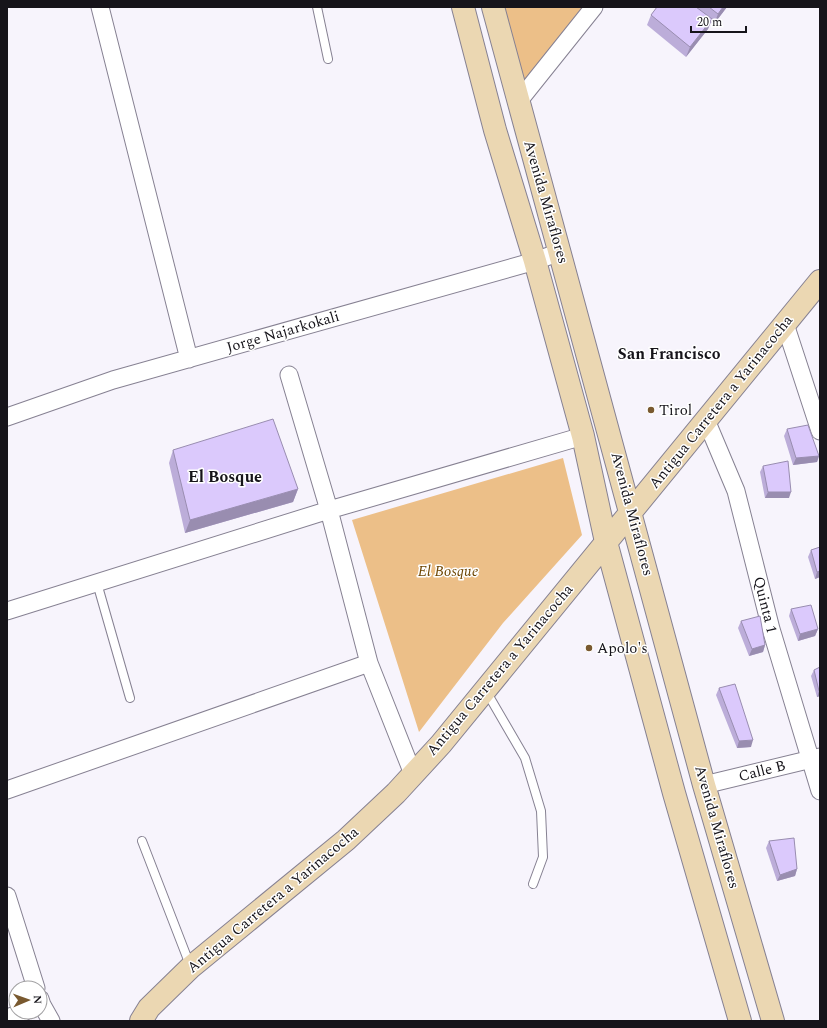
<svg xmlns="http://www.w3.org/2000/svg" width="827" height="1028" viewBox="0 0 827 1028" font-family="Spectral,serif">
  <rect width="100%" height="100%" fill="#f7f4fc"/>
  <path fill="#ecbf88" d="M502,7H589L525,86Z
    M563,458L582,535L503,623L419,732L352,520Z"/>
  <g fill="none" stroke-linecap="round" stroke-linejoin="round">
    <g stroke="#868192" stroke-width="10">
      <path id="lane" d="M317,7L328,59
        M97,583L130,698
        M486,691L525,758L541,811L543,857L533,884
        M142,841L190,965"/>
    </g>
    <g stroke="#868192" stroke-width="19">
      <path id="street" d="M100,7L189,359
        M518,102L594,7
        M785,324L820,431
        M289,375L329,510L369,663L413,774
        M7,417L113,380L535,261L560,252
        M706,420L736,491L771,629L820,791
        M7,611L329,510L583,436
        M704,785L820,757
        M7,790L369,663
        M7,896L36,988
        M40,999L42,1005L51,1021
        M7,1018L24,1012"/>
    </g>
    <g stroke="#868192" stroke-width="24">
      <path id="secondary" d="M463,7L495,130L535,261L583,436L606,542L674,793L740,1021
        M493,7L704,785L773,1021
        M141,1021L149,1008L191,967L346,840L396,793L441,744L820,281"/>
    </g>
    <use href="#lane" stroke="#fff" stroke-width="8"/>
    <use href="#street" stroke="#fff" stroke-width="17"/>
    <use href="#secondary" stroke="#ebd7b2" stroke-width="22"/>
  </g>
  <path fill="#bcadd9" d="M657,7H727L714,24L711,22L708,29L686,57L647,25L651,15Z
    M787,429L819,456L817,462L793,465L784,436Z
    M173,450L298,489L293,502L185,533L169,463Z
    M763,466L789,498H765L760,472Z
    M820,547V577L815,579L808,557L811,550Z
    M791,609L818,629L815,636L798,641L789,616Z
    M741,621L765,645L763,652L749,656L738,628Z
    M820,667V696L817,697L811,676L814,670Z
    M719,688L751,747L737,748L716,695Z
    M769,841L797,869L795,876L777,881L766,848Z"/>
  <path fill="#998db0" d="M723,7H727L714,24L718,14Z
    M712,19L708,29L686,57L690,47Z
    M819,456L817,462L793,465L796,458Z
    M298,489L293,502L185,533L190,520Z
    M768,492H791L789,498H765Z
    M820,571V577L815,579L817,572Z
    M818,629L815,636L798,641L800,634Z
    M765,645L763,652L749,656L752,649Z
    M820,690V696L817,697L819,691Z
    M753,740L751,747L737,748L739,741Z
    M797,869L795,876L777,881L780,875Z"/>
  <path fill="#dbc9fc" stroke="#998db0" d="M657,7H696L712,19L690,47L651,15Z
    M709,7H723L718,14Z
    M273,419L298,489L190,520L173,450Z
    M808,425L819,456L796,458L787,429Z
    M788,461L791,492H768L763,466Z
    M820,547V571L817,572L811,550Z
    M811,605L818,629L800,634L791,609Z
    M760,616L765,645L752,649L741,621Z
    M820,667V690L819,691L814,670Z
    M735,684L753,740L739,741L719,688Z
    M794,838L797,869L780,875L769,841Z"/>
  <g fill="#79592f" stroke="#fff" stroke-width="1.5">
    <circle cx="651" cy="410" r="4"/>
    <circle cx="589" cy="648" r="4"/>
  </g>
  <g text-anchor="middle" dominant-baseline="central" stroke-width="3" stroke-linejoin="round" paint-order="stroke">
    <g font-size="15" fill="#16141a" stroke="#fff">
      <text transform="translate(546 202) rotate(74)">Avenida Miraflores</text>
      <text transform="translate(283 332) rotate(-16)">Jorge Najarkokali</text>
      <text transform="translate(721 402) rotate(-51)">Antigua Carretera a Yarinacocha</text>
      <text transform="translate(632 514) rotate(75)">Avenida Miraflores</text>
      <text transform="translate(765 605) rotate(76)">Quinta 1</text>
      <text transform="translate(500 670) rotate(-50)">Antigua Carretera a Yarinacocha</text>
      <text transform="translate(762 771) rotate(-14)">Calle B</text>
      <text transform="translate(717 827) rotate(74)">Avenida Miraflores</text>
      <text transform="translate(273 900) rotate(-40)">Antigua Carretera a Yarinacocha</text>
    </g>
    <g font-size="15" fill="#16141a" stroke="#fff" text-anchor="start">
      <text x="659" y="410">Tirol</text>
      <text x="597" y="648">Apolo's</text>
    </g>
    <g font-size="15" font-style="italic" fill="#6d4502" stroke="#fff">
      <text x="448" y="571">El Bosque</text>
    </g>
    <g font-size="16" font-weight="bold" fill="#16141a" stroke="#fff">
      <text x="669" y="354">San Francisco</text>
      <text x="225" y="477">El Bosque</text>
    </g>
  </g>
  <rect width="827" height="1028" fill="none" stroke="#16141a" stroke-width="16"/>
  <g transform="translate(28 1000) rotate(88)"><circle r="19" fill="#ffffff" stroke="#a2a1a3"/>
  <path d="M0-3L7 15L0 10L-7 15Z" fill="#79592f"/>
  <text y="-6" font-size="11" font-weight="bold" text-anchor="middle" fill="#16141a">N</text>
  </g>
  <path d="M691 26v6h55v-6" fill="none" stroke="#16141a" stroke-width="2"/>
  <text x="697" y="26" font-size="12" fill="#16141a" stroke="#ffffff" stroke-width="3" paint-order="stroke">20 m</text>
</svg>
